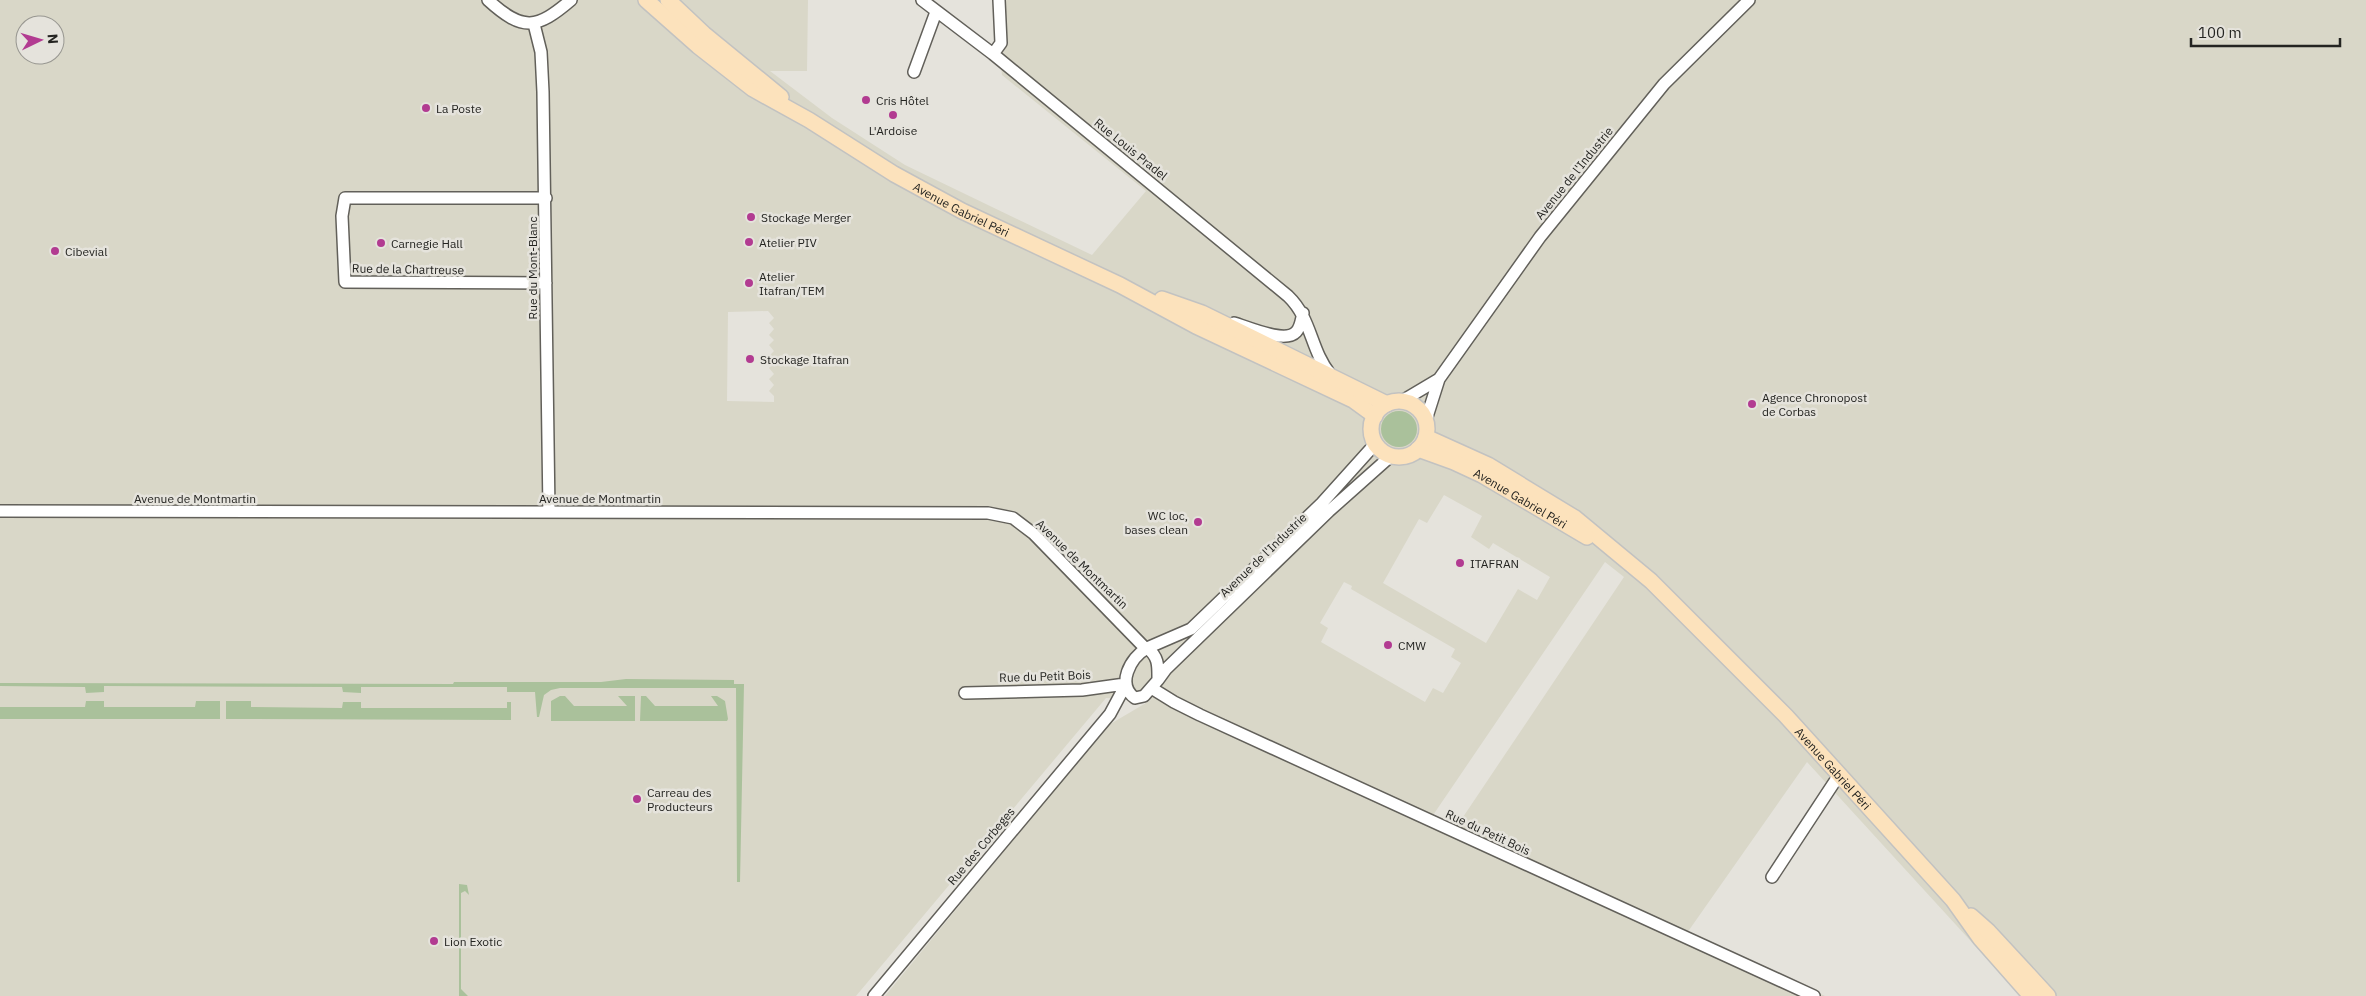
<svg xmlns="http://www.w3.org/2000/svg" width="2366" height="996" viewBox="0 0 2366 996" font-family="'IBM Plex Sans',sans-serif">
  <rect width="100%" height="100%" fill="#e5e3dc"/>
  <path fill="#d9d7c8" fill-rule="evenodd" d="M0,0H808L807,71H770L832,118L905,165L1092,255L1146,191L1002,75L994,0H2366V996H2021L1807,762L1687,933L1825,996H885L1107,726L1151,700L1106,698L856,996H0ZM25,25H55V55H25ZM768,311L774,318L769,323L774,329L769,335L774,340L769,345L774,351L769,356L774,362L769,368L774,374L769,379L774,385L769,391L774,396V402L727,401L728,312ZM1444,495L1482,516L1471,537L1489,549L1493,543L1550,577L1537,600L1518,589L1486,643L1383,583L1419,519L1427,523ZM1605,562L1624,577L1451,835L1427,824ZM1344,582L1352,586L1351,589L1455,649L1451,657L1461,663L1443,693L1433,688L1425,702L1321,642L1328,628L1320,623Z"/>
  <path fill="#aac19b" d="M1381 429a18 18 0 1 1 36 0a18 18 0 1 1-36 0Z
    M626,679L734,680V684H744L740,882H737L736,688H560L551,690L544,695L539,717H537L535,692H507V687H361V693L343,692L342,687L104,686V692L86,693L85,687L0,686V683L453,684L454,682H601Z
    M560,696H565L574,706H627L618,696H635V721H551V701Z
    M641,696H646L655,706H718L711,696H717L725,701L728,719L727,721H640Z
    M86,701H104V707H195L196,701H220V719H0V707H85Z
    M226,701H251V707L342,708L343,702H361V708H507V702H511V720L226,719Z
    M459,884L467,885L469,895L465,891L461,893V989L468,996H459Z"/>
  <g fill="none" stroke-linecap="round" stroke-linejoin="round">
    <g stroke="#62605a" stroke-width="14">
      <path id="minor" d="M488,0C523,32 537,29 571,0
        M922,0L993,54L1288,296C1312,319 1310,349 1330,374
        M534,24L541,52L543,92L549,512
        M993,54L1001,43L999,0
        M914,72L936,12
        M546,283L345,282L342,216L345,198H546
        M1234,323C1248,327 1285,344 1296,332C1301,327 1301,320 1303,313
        M1402,401L1439,379
        M1426,420L1439,379L1540,237L1664,84L1749,0
        M0,511L988,513L1013,518L1034,534L1145,648
        M1147,648L1191,629L1322,503L1376,443
        M1147,648C1159,657 1158,666 1158,680L1144,696L1135,698C1116,685 1130,658 1147,648Z
        M1158,680L1166,669L1329,511L1392,455
        M1153,689L1174,702L1200,715L1814,996
        M965,693L1082,690L1125,684
        M1772,877L1839,775
        M874,996L1110,714L1125,686"/>
    </g>
    <g stroke="#c2c2c1" stroke-width="18">
      <g id="major">
        <path id="s1" d="M646,0L698,46L753,89L809,120L894,174L962,211L1120,285L1196,326L1353,400L1375,416"/>
        <path d="M668,0L704,34L781,97"/>
        <path d="M1162,299L1202,313L1387,404"/>
        <circle cx="1399" cy="429" r="28"/>
        <path id="s2" d="M1426,437L1488,465L1575,518L1651,581L1786,716L1953,900L1980,938L2031,996"/>
        <path id="s3" d="M1418,449L1454,462L1482,475L1587,537"/>
        <path d="M1971,916L1988,931L2048,996"/>
      </g>
    </g>
    <use href="#minor" stroke="#fff" stroke-width="11"/>
    <use href="#major" stroke="#fce2bc" stroke-width="15"/>
  </g>
  <g fill="#b23b91" stroke="#e5e3dc" stroke-width="2">
    <circle cx="866" cy="100" r="5"/>
    <circle cx="426" cy="108" r="5"/>
    <circle cx="893" cy="115" r="5"/>
    <circle cx="751" cy="217" r="5"/>
    <circle cx="749" cy="242" r="5"/>
    <circle cx="381" cy="243" r="5"/>
    <circle cx="55" cy="251" r="5"/>
    <circle cx="749" cy="283" r="5"/>
    <circle cx="750" cy="359" r="5"/>
    <circle cx="1752" cy="404" r="5"/>
    <circle cx="1198" cy="522" r="5"/>
    <circle cx="1460" cy="563" r="5"/>
    <circle cx="1388" cy="645" r="5"/>
    <circle cx="637" cy="799" r="5"/>
    <circle cx="434" cy="941" r="5"/>
  </g>
  <g text-anchor="middle" dominant-baseline="central" stroke-width="5" stroke-linejoin="round" paint-order="stroke">
    <g font-size="12" fill="#242421" stroke="#e5e3dc" text-anchor="start">
      <text x="876" y="100">Cris Hôtel</text>
      <text x="436" y="108">La Poste</text>
      <text x="893" y="130" text-anchor="middle">L'Ardoise</text>
      <text x="761" y="217">Stockage Merger</text>
      <text x="759" y="242">Atelier PIV</text>
      <text x="391" y="243">Carnegie Hall</text>
      <text x="65" y="251">Cibevial</text>
      <text x="759" y="276">Atelier<tspan x="759" dy="14">Itafran/TEM</tspan></text>
      <text x="760" y="359">Stockage Itafran</text>
      <text x="1762" y="397">Agence Chronopost<tspan x="1762" dy="14">de Corbas</tspan></text>
      <text x="1188" y="515" text-anchor="end">WC loc,<tspan x="1188" dy="14">bases clean</tspan></text>
      <text x="1470" y="563">ITAFRAN</text>
      <text x="1398" y="645">CMW</text>
      <text x="647" y="792">Carreau des<tspan x="647" dy="14">Producteurs</tspan></text>
      <text x="444" y="941">Lion Exotic</text>
    </g>
    <g font-size="12" fill="#242421" stroke="#e5e3dc">
      <text transform="translate(1131 149) rotate(39)">Rue Louis Pradel</text>
      <text transform="translate(1574 173) rotate(-51)">Avenue de l'Industrie</text>
      <text stroke="none"><textPath href="#s1" startOffset="380">Avenue Gabriel Péri</textPath></text>
      <text transform="translate(532 268) rotate(-90)">Rue du Mont-Blanc</text>
      <text transform="translate(408 269) rotate(1)">Rue de la Chartreuse</text>
      <text x="195" y="498">Avenue de Montmartin</text>
      <text x="600" y="498">Avenue de Montmartin</text>
      <text stroke="none"><textPath href="#s3" startOffset="114">Avenue Gabriel Péri</textPath></text>
      <text transform="translate(1263 555) rotate(-44)">Avenue de l'Industrie</text>
      <text transform="translate(1082 564) rotate(44)">Avenue de Montmartin</text>
      <text transform="translate(1045 676) rotate(-2)">Rue du Petit Bois</text>
      <text stroke="none"><textPath href="#s2" startOffset="530">Avenue Gabriel Péri</textPath></text>
      <text transform="translate(1488 832) rotate(25)">Rue du Petit Bois</text>
      <text transform="translate(981 846) rotate(-50)">Rue des Corbeges</text>
    </g>
  </g>
  <g transform="translate(40 40) rotate(85)"><circle r="24" fill="#e5e3dc" stroke="#989791"/>
  <path d="M0-4L9 19L0 12L-9 19Z" fill="#b23b91"/>
  <text y="-8" font-size="14" font-weight="bold" text-anchor="middle" fill="#242421">N</text>
  </g>
  <path d="M2191 38v8h149v-8" fill="none" stroke="#242421" stroke-width="2.5"/>
  <text x="2198" y="38" font-size="15" fill="#242421" stroke="#e5e3dc" stroke-width="4" paint-order="stroke">100 m</text>
</svg>
